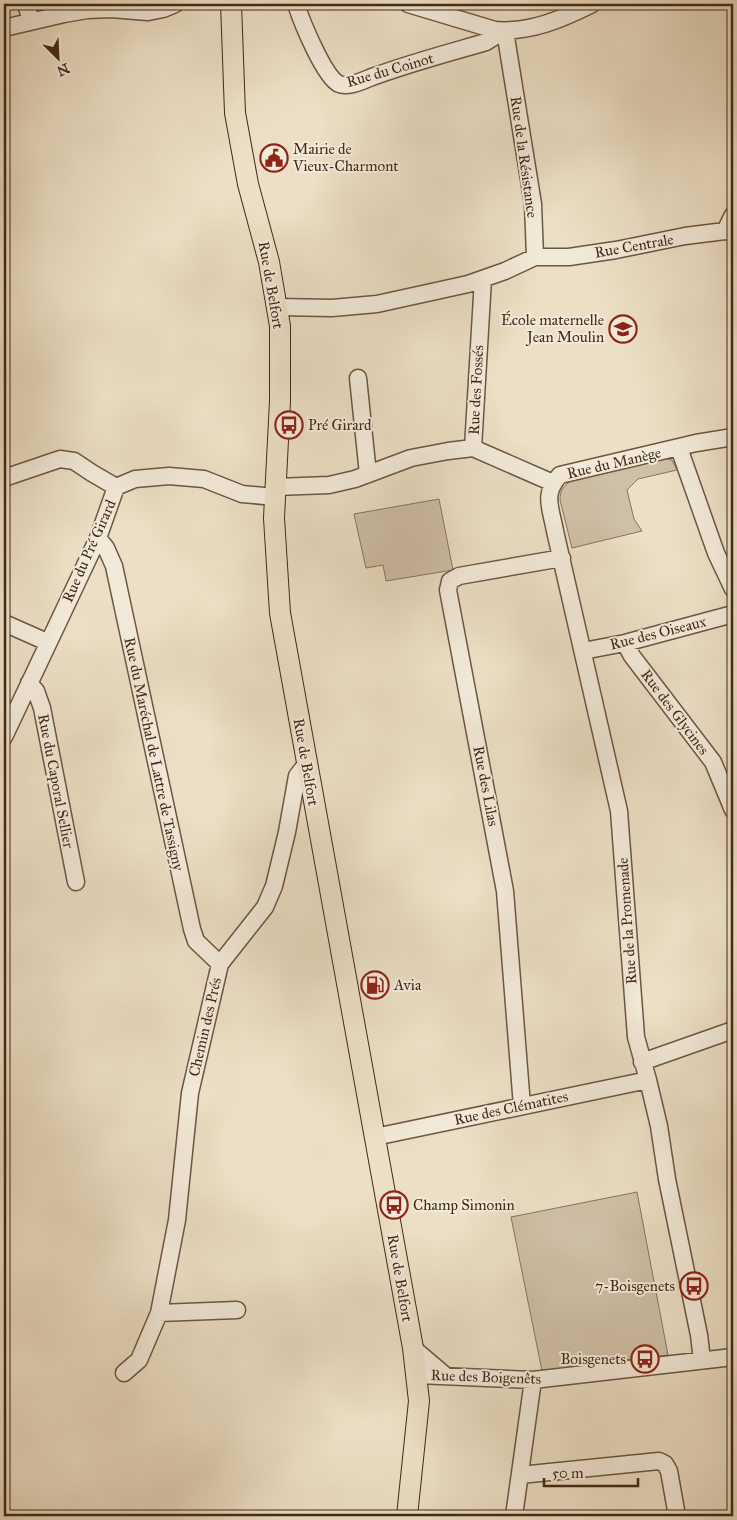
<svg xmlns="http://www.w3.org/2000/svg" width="737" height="1520" viewBox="0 0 737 1520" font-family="'IM FELL Great Primer',serif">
  <rect width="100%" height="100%" fill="#ebdfc5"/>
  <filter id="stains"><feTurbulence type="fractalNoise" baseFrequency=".004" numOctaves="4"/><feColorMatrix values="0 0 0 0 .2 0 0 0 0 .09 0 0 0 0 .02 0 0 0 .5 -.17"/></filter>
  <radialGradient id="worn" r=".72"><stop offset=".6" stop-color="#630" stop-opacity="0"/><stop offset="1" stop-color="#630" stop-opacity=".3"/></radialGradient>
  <path fill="#cec0a7" stroke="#88745f" d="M666,459L672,460L677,470L638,479L627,490L634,519L642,531L572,548L560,500C560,489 564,486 572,480Z
    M439,499L453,570L386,581L383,565L366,568L354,514Z
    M637,1192L668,1355L542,1371L511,1217Z"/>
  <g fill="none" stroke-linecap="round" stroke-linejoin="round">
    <g stroke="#6d5642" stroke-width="19">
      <path id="minor" d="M26,4L31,21
        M296,4C301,20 324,77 339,84C348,88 364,80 372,77C410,63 448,53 486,42L494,37L495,30
        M408,4L495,30C530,33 562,19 592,4
        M4,28L64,14L87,10L111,9L148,12L163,9L175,4
        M505,31L533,204L535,257
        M725,231L733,215
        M277,307L332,308L377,304L468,284L505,271L535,257H569L616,250L685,236L725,231L733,232
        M358,378L368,474
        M473,448L483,279
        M679,448L716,553L733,589
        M4,478L60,459L74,461L92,473L116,487
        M276,487L329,485L355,479L411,458L448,451L473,448L553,483
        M98,538L106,548L114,566L192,929L196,941L220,964
        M4,623L47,642
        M625,643L632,656L713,762L733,810
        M583,651L625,643L733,614
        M29,683L36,691L42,708L76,882
        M4,737L98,538L116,487L135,479L169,476L204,479L242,494L275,497
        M642,1062L733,1030
        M522,1106L505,891L448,590L450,581L459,576L562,558
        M375,1137L648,1080
        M159,1313L237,1310
        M413,1348L446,1376
        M702,1360L699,1335L667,1179L659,1126L648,1080L636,1037L619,811L555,531C551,508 542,494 560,475L696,443L733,437
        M124,1373L139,1360L159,1313L177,1220L190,1093L220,964L265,907L274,886L287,832L297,776L307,763
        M417,1375L533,1380L733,1357
        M520,1475L659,1461L665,1464L669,1471L677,1516
        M514,1516L533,1380"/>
    </g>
    <g stroke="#432917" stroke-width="22">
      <path id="major" d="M231,4L235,113L248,184L269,262L280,326V401L274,518L280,613L413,1348L419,1401L407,1516"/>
    </g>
    <use href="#minor" stroke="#f2ead9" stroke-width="16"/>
    <use href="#major" stroke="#ebdfc5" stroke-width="20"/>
  </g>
  <defs>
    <g id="civic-ring" transform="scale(1.4375)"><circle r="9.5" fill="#f2ead9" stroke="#8f2418" stroke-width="1.5"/><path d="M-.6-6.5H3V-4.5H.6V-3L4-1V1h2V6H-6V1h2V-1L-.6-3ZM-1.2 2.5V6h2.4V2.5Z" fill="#8f2418"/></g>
    <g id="school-ring" transform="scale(1.4375)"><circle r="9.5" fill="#f2ead9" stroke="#8f2418" stroke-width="1.5"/><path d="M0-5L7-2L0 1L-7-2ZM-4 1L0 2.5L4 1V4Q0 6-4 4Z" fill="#8f2418"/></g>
    <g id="bus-ring" transform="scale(1.4375)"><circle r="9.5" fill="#f2ead9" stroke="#8f2418" stroke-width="1.5"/><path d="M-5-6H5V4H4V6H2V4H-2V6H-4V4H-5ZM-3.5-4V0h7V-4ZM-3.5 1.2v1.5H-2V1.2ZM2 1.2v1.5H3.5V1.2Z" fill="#8f2418"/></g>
    <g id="fuel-ring" transform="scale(1.4375)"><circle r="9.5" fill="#f2ead9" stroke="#8f2418" stroke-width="1.5"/><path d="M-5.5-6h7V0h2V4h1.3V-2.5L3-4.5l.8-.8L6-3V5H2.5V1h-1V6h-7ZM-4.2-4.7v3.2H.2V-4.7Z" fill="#8f2418"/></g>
  </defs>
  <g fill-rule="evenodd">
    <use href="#civic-ring" x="274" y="158"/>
    <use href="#school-ring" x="623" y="329"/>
    <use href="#bus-ring" x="289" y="425"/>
    <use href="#fuel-ring" x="375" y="985"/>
    <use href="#bus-ring" x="394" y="1205"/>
    <use href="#bus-ring" x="694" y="1286"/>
    <use href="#bus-ring" x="645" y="1359"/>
  </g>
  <g text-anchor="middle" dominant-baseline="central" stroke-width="4" stroke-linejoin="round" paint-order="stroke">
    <g font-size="15" fill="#432917" stroke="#f2ead9">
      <text transform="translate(390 70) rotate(-16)">Rue du Coinot</text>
      <text transform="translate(524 157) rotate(82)">Rue de la Résistance</text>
      <text transform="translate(634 246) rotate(-10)">Rue Centrale</text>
      <text transform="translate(271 285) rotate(80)">Rue de Belfort</text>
      <text transform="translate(476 390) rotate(-87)">Rue des Fossés</text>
      <text transform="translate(614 463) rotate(-13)">Rue du Manège</text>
      <text transform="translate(89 551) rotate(-66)">Rue du Pré Girard</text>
      <text transform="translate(658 633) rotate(-14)">Rue des Oiseaux</text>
      <text transform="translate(675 712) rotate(53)">Rue des Glycines</text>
      <text transform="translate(154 754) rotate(78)">Rue du Maréchal de Lattre de Tassigny</text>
      <text transform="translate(306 762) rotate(80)">Rue de Belfort</text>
      <text transform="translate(56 781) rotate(79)">Rue du Caporal Sellier</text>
      <text transform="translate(486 786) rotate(79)">Rue des Lilas</text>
      <text transform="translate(627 921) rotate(-94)">Rue de la Promenade</text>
      <text transform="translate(205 1027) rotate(-77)">Chemin des Prés</text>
      <text transform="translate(511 1108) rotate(-12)">Rue des Clématites</text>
      <text transform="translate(400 1278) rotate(80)">Rue de Belfort</text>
      <text transform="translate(486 1377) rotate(2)">Rue des Boigenêts</text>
    </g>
    <g font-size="15" fill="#432917" stroke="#f2ead9" text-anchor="start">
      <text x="293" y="149">Mairie de<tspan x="293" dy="17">Vieux-Charmont</tspan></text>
      <text x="604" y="320" text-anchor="end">École maternelle<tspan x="604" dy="17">Jean Moulin</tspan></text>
      <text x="308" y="425">Pré Girard</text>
      <text x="394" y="985">Avia</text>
      <text x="413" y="1205">Champ Simonin</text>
      <text x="675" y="1286" text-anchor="end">7-Boisgenets</text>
      <text x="626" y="1359" text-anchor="end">Boisgenets</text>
    </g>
  </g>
  <rect width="737" height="1520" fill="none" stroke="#ebdfc5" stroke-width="20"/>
  <rect x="5" y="5" width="727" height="1510" fill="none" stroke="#432917" stroke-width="2.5"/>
  <rect x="10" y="10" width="717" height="1500" fill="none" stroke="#432917"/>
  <g transform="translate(58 58) rotate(156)" stroke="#f2ead9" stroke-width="4" paint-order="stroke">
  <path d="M0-4L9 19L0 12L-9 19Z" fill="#432917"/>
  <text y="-8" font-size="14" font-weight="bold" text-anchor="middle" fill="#432917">N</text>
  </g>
  <path d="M544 1478v8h94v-8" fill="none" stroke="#432917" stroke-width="2.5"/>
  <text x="552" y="1478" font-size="15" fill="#432917" stroke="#f2ead9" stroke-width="4" paint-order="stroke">50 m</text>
  <rect width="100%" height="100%" filter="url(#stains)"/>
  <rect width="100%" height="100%" fill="url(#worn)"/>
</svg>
